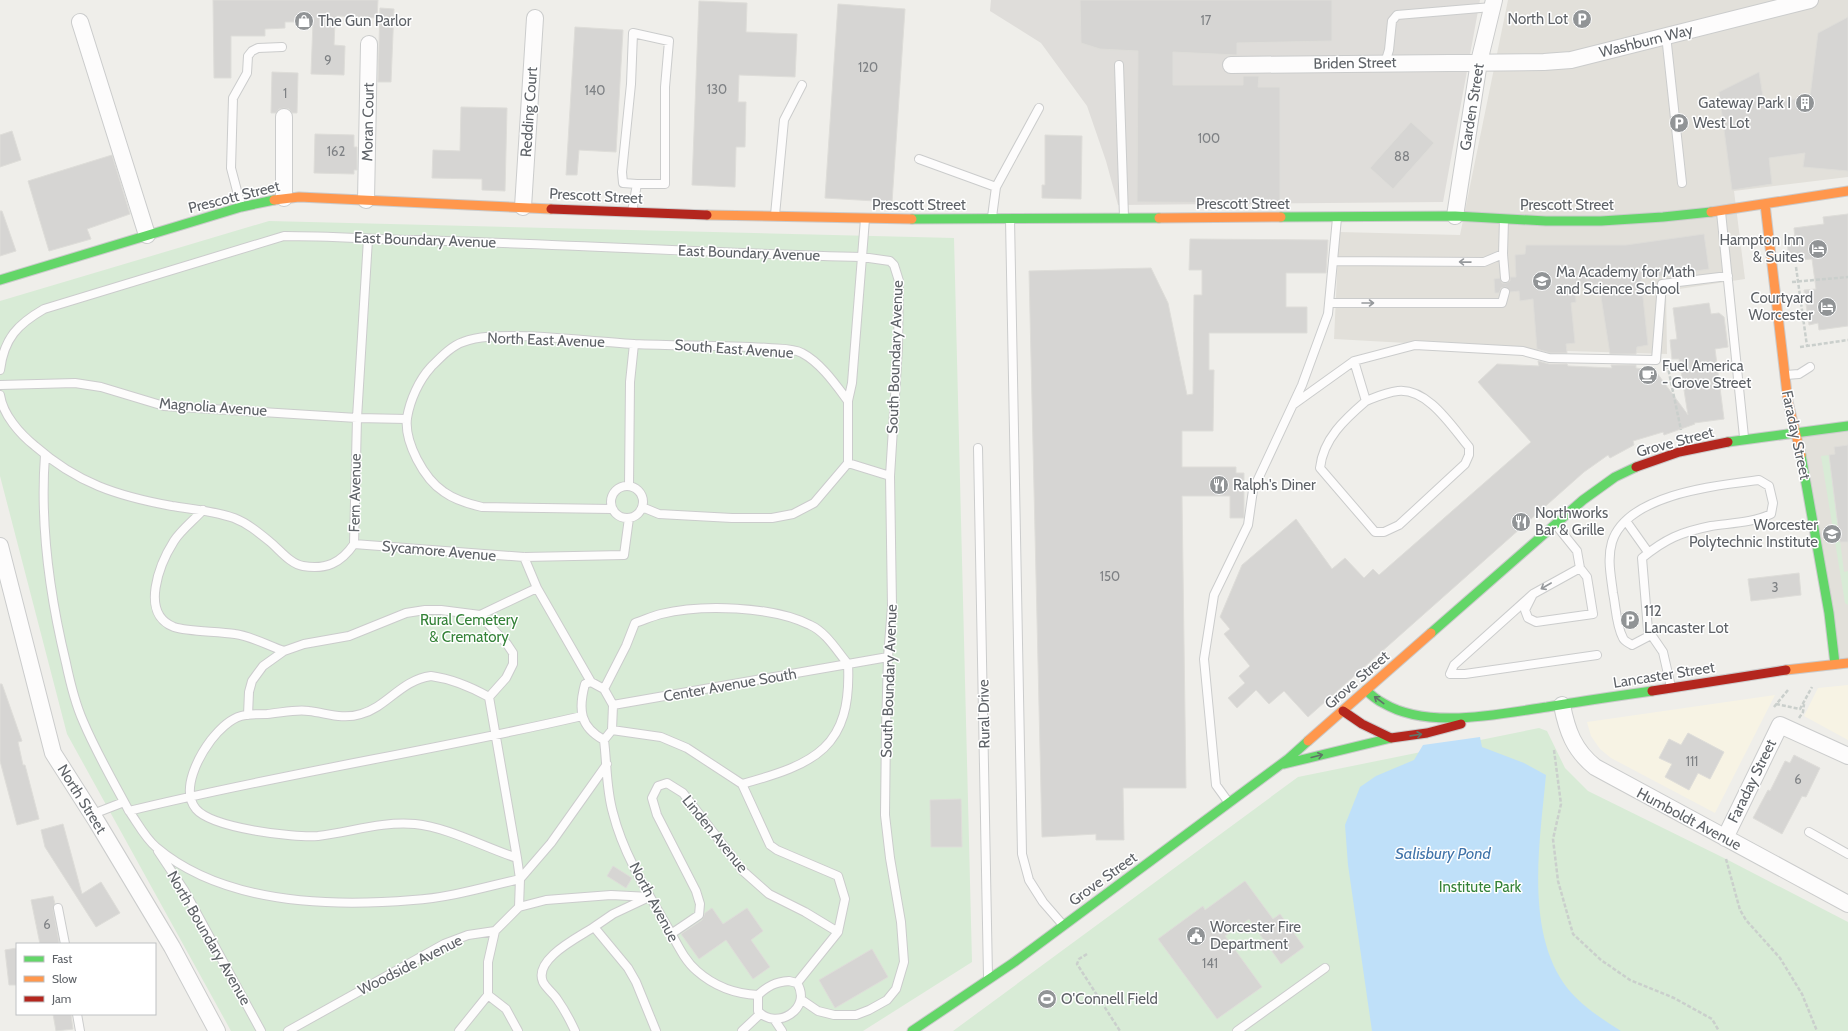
<svg xmlns="http://www.w3.org/2000/svg" width="1848" height="1031" viewBox="0 0 1848 1031" font-family="Cabin,sans-serif">
  <rect width="100%" height="100%" fill="#efeeea"/>
  <path fill="#f7f3e4" d="M1848,685V740L1804,716L1818,688Z
    M1775,695L1715,813L1611,758L1600,749L1591,736L1587,722Z"/>
  <path fill="#dfddda" d="M991,0H1480L1443,202L1118,205L1106,161L1087,106L1041,43L990,11Z"/>
  <path fill="#e2e0da" d="M1508,0H1848V177L1734,191L1745,279L1666,291L1667,354L1535,350L1334,339L1339,232L1460,235Z
    M1848,426V663L1833,664L1795,432Z"/>
  <path fill="#d8ebd6" d="M269,221L954,238L972,962L863,1031H231L67,734L0,476V301Z
    M1829,455L1844,572L1848,571V605L1845,603L1821,456Z
    M1539,728L1547,731L1565,768L1588,791L1726,859L1848,922V1031H953L1298,777Z"/>
  <path fill="#bfe0f9" d="M1480,737L1482,747L1524,763L1546,775C1540,841 1524,933 1568,989C1582,1006 1602,1019 1621,1031H1372L1348,865L1345,825L1360,787L1376,776L1414,760L1423,745Z"/>
  <path fill="#d6d5d3" stroke="#deddd9" d="M213,0H378L377,18L337,16V22H335L334,45L345,46L344,75L311,74L313,22H285V28L265,29V36H231V78H214Z
    M1080,0H1332V41L1237,43V55L1173,52V85H1243V76H1259L1258,87H1280V203L1137,202L1138,51L1100,49L1081,43Z
    M699,1L747,3L746,32L797,34L795,77L739,75L738,102H746L745,147H736L735,187L692,185Z
    M838,4L905,9L892,202L825,198Z
    M380,8L394,9L391,82H378Z
    M1848,17V171L1803,167L1805,153L1769,158L1772,184L1732,190L1719,92L1759,72L1764,103L1810,97L1818,33Z
    M575,27L623,30L616,152L579,150L577,175H566Z
    M272,72L298,73L297,113H292L289,109L284,108L279,109L276,113H271Z
    M461,107L507,108L505,191L482,190V179L432,178L433,150L460,151Z
    M1411,122L1434,143L1393,189L1370,168Z
    M12,131L21,160L0,167V135Z
    M315,134L354,135V147H357V170H354V174L314,173Z
    M1045,135L1082,136L1081,199L1042,198V185H1045Z
    M112,155L130,214L87,229L91,239L49,251L28,181Z
    M0,211H2L16,251L0,256Z
    M1848,214V326L1819,330L1818,323L1809,325L1804,290L1816,289L1812,259L1789,261L1787,240L1795,239L1794,228L1824,224L1823,217Z
    M1704,234L1709,269L1641,279L1648,345L1637,347L1636,354H1610L1599,284L1575,287L1576,302L1571,303L1575,343L1566,344L1567,353H1550L1537,349L1533,299L1520,301L1519,291L1510,292L1506,287L1501,288L1499,293H1495L1494,279L1500,278L1502,283H1506L1510,281V277H1516L1515,255L1525,254L1526,245H1626Z
    M1190,239L1328,240L1326,273H1286V307H1307V333H1209V370H1214L1213,431H1182V467H1236V473H1244V518H1230V496H1182L1186,788H1123L1124,840H1096V834L1042,837L1029,271L1151,268L1168,303L1187,395L1193,394L1194,295H1202V270H1189Z
    M1709,303L1711,314L1719,313L1724,317L1728,347L1715,349L1724,419L1694,423L1695,424L1664,435L1663,432L1633,441L1634,445L1610,458L1608,455L1584,472L1308,717L1284,691L1269,704L1256,690L1237,708L1228,698L1245,683L1239,676L1250,666L1224,634L1230,629L1220,617L1242,565L1296,519L1332,569L1345,558L1364,578L1373,569L1379,575L1531,442L1478,382L1497,364L1539,366L1538,361L1549,364H1567L1568,366L1612,368L1611,365H1636V368L1651,370L1657,373L1688,415L1679,359H1672L1670,340L1677,339L1673,308Z
    M1848,445V542H1840L1829,455L1835,454L1834,447Z
    M1799,573L1801,595L1751,601L1748,579Z
    M0,684H2L22,741L18,742L23,765H25L39,819L17,825L0,761Z
    M1688,733L1724,752L1710,779L1698,773L1689,790L1665,777L1672,764L1659,758L1669,739L1681,745Z
    M1794,755L1820,768L1806,797L1802,796L1782,834L1753,818L1768,790L1770,791L1785,761L1790,763Z
    M961,799L962,847H931L930,800Z
    M63,824L82,894L101,882L120,913L96,927L45,847L41,830Z
    M613,866L632,878L626,888L607,876Z
    M1245,881L1273,919L1280,914L1304,947L1281,964L1249,919L1225,936L1262,987L1217,1019L1158,939L1203,906L1205,910Z
    M53,896L55,904L53,909L59,942L58,944H40L31,900Z
    M712,908L723,924L747,908L763,931L751,940L770,967L753,979L726,940L699,959L681,934L702,920L705,913Z
    M17,948V985H9L5,950Z
    M872,949L888,977L835,1008L819,980Z
    M53,1014H71L73,1029L56,1031Z"/>
  <g fill="none" stroke-linecap="round" stroke-linejoin="round">
    <g stroke="#cbcccc" stroke-width="10">
      <path id="lane" d="M1666,35L1682,183
        M1385,63L1389,50L1392,21L1397,15L1492,7
        M1119,65L1124,217
        M919,159L996,187
        M241,206L231,168L233,98L247,73L248,56L252,51L258,48L282,47
        M632,212L637,184H665V87L669,41L633,33L631,84L622,172L623,183L637,184
        M1721,212L1744,437
        M775,215L784,120L802,85
        M992,217L996,187L1039,108
        M1010,219L1022,854L1029,880L1043,902L1063,925
        M1504,219L1503,254L1505,278
        M1333,261L1484,262L1503,254
        M1329,303H1502L1505,292
        M1354,361L1366,401C1376,397 1387,392 1398,391C1428,388 1452,427 1469,447V455L1465,464L1399,525L1384,532H1375L1320,468C1323,439 1345,419 1366,401
        M0,370C4,338 18,324 44,309L284,236C328,236 371,239 414,240C563,244 712,253 862,257L890,261L894,265L899,281L898,348L890,476L892,606L888,657L886,729L885,815L890,858L901,922L904,962L896,989L887,1000L869,1010L856,1015H834L818,1011L802,1000
        M1786,375L1799,374L1810,367
        M0,385L75,383L101,387L164,406L357,418L407,419
        M0,395C3,415 20,434 35,446C77,483 117,496 172,506C192,509 214,511 234,518C247,523 258,532 269,541C279,549 290,564 303,566C326,570 341,563 354,544L357,418L368,239
        M848,401L852,383L865,219
        M1294,404L1354,361L1415,345L1523,351L1549,358L1656,360L1662,284L1728,276
        M978,448L988,977
        M45,455C40,522 50,597 66,663C70,682 75,703 83,721C96,752 113,781 129,811
        M848,463L890,476
        M611 502a16 16 0 1 1 32 0a16 16 0 1 1-32 0Z
        M629,486L630,382L634,344
        M642,507L659,514L732,518H772L793,514L814,503L848,463
        M612,509L482,507C469,504 455,500 444,492C424,479 404,442 407,418C410,400 419,380 431,367C440,358 451,346 463,342C479,336 498,336 514,336C554,336 594,342 634,344C679,346 724,345 768,348C779,349 793,348 802,353C821,363 836,385 848,401V463
        M203,510C194,520 181,530 174,541C160,563 139,614 174,627C189,632 218,631 235,634C251,636 269,646 284,651
        M1626,521L1648,552
        M1556,525L1577,551L1580,568L1587,577L1593,614L1536,622L1528,618L1525,610L1533,594L1580,568
        M354,544L524,557L624,555L629,518
        M524,557L537,588L591,682
        M1533,594L1454,665L1450,674H1465L1597,655
        M480,615L537,588
        M1651,635L1632,645C1629,643 1624,641 1623,638C1616,625 1616,607 1613,593C1611,576 1607,559 1612,542C1627,494 1718,485 1759,480L1769,486L1773,503L1771,514C1752,523 1731,523 1711,526C1681,532 1665,539 1642,558L1648,630L1663,652L1671,687
        M431,676C453,679 471,687 489,697L517,858C486,848 447,827 415,824C382,821 351,832 318,836C293,838 212,828 196,809C180,790 199,756 211,740C218,731 230,719 241,716C249,714 259,714 267,714C281,713 295,709 309,711C327,713 342,720 361,714C387,707 401,680 431,676Z
        M591,682L604,689L613,705L612,730L604,740C580,727 578,710 585,684Z
        M604,689L626,646L635,623C644,620 653,616 661,614C702,604 772,606 810,625C826,632 837,651 848,664L613,705
        M248,715L249,692L252,681L263,666L284,651L304,644L349,636L406,613L425,610H441L480,615L507,644L513,653V664L506,678L489,697
        M612,730L661,737L687,748L742,784L770,845L777,850L838,876L845,899L838,932L797,983
        M604,740C607,764 606,789 613,813C623,853 646,890 667,926C676,941 683,959 697,971C714,986 736,994 758,995
        M742,784C815,764 852,748 848,664L888,657
        M1229,803L1216,785L1204,659L1214,595L1248,525L1253,490L1302,385L1328,314L1337,218
        M93,814L124,802
        M1809,832L1848,854
        M158,851L184,890L261,1031
        M517,858L520,879C485,887 449,898 413,900C330,907 223,904 156,847C145,838 137,822 129,811C279,774 432,751 582,716
        M519,907L520,879L551,843L607,764
        M58,908L65,944
        M594,927L613,914L647,898
        M495,931L488,962V995L506,1009L518,1031
        M671,934L699,915L700,904L696,891L657,815L652,798L658,786L667,783L683,793L743,871L769,894L805,912L838,932
        M789,981L797,983C813,1009 776,1031 758,1011V995C768,986 775,982 789,981Z
        M77,1014L80,1031
        M774,1019L782,1031
        M288,1031L444,944L468,935L495,931L519,907L546,900L611,895L650,897
        M459,1031L488,995
        M575,1031C570,1020 564,1009 557,999C553,993 546,988 543,982C533,959 579,937 594,927L628,968L636,982L656,1031
        M742,1031L760,1014
        M1237,1031L1325,968"/>
    </g>
    <g stroke="#cbcccc" stroke-width="18">
      <path id="street" d="M80,22L147,235
        M1231,65L1544,62L1571,60L1810,0
        M284,198V117
        M366,200L369,44
        M523,207L535,18
        M1455,216L1479,62L1494,0
        M0,546L53,753L97,822L172,947L217,1031
        M1562,705C1567,731 1574,750 1595,767L1848,904
        M1725,838L1780,725L1848,756"/>
    </g>
    <g stroke="#cacacb" stroke-width="11">
      <path id="fast" d="M1281,217L1455,216L1546,221H1601L1663,217L1711,212
        M912,219L1159,218
        M0,280L241,207L274,200
        M1728,442L1848,426
        M1801,455L1829,613L1835,664
        M1431,633L1583,500L1615,477L1636,467
        M1366,690C1371,695 1377,700 1383,703C1428,730 1498,714 1547,707C1582,701 1617,696 1652,691
        M1284,764L1391,738
        M912,1031L1013,963L1288,759L1308,741"/>
    </g>
    <g stroke="#cacacb" stroke-width="11">
      <path id="slow" d="M274,200L299,197L551,209
        M1765,204L1788,402L1801,455
        M1711,212L1848,191
        M707,215L912,219
        M1159,218L1281,217
        M1786,670L1848,663
        M1308,741L1431,633"/>
    </g>
    <g stroke="#cacacb" stroke-width="11">
      <path id="jam" d="M551,209L707,215
        M1636,467L1679,452L1728,442
        M1652,691L1786,670
        M1343,711L1362,724L1391,738L1427,733L1461,724"/>
    </g>
    <path stroke="#cacfcc" stroke-width="2.5" stroke-dasharray="4 2" stroke-linecap="butt" d="M1796,267L1807,346
      M1792,282L1848,277
      M1800,347L1848,340
      M1665,366L1668,368L1681,430
      M1776,704L1800,709L1812,687
      M1774,707L1788,690
      M1799,718L1803,712L1804,704
      M1554,750L1561,804L1553,839L1558,881L1573,934L1601,960L1630,980L1674,998L1712,1019L1719,1031
      M1726,859L1740,910L1746,920L1780,958L1802,994L1817,1031
      M1087,954L1079,959L1077,964L1120,1031"/>
    <use href="#lane" stroke="#fdfcfc" stroke-width="8"/>
    <use href="#street" stroke="#fdfcfc" stroke-width="16"/>
    <use href="#fast" stroke="#63d668" stroke-width="9"/>
    <use href="#slow" stroke="#ff974d" stroke-width="9"/>
    <use href="#jam" stroke="#b3261e" stroke-width="9"/>
  </g>
  <defs><path id="oneway-shaft" d="M-6 0H5M1.5-3L5.5 0L1.5 3" fill="none" stroke-width="1.6" stroke-linecap="round" stroke-linejoin="round"/></defs>
  <g stroke="#96999c">
    <use href="#oneway-shaft" transform="translate(1465 262) rotate(-179)"/>
    <use href="#oneway-shaft" transform="translate(1368 303)"/>
    <use href="#oneway-shaft" transform="translate(1546 586) rotate(150)"/>
  </g>
  <g stroke="#607468">
    <use href="#oneway-shaft" transform="translate(1379 700) rotate(-143)"/>
    <use href="#oneway-shaft" transform="translate(1416 735) rotate(-8)"/>
    <use href="#oneway-shaft" transform="translate(1317 756) rotate(-14)"/>
  </g>
  <defs>
    <g id="parking-disc" transform="scale(1)"><circle r="9.5" fill="#919496" stroke="#fff"/><path d="M-3.5-5.5H1a3.5 3.5 0 0 1 0 7H-1V5.5H-3.5ZM-1-3.4V-.6H.8a1.4 1.4 0 0 0 0-2.8Z" fill="#fff"/></g>
    <g id="shop-disc" transform="scale(1)"><circle r="9.5" fill="#919496" stroke="#fff"/><path d="M-5-2.5h2.3a2.7 3.5 0 0 1 5.4 0H5L5.5 6h-11ZM-1.5-2.5h3a1.5 2.3 0 0 0-3 0Z" fill="#fff"/></g>
    <g id="building-disc" transform="scale(1)"><circle r="9.5" fill="#919496" stroke="#fff"/><path d="M-4-6H4V6H1V3H-1V6H-4ZM-2.5-4.3h1.7v1.8h-1.7ZM.8-4.3h1.7v1.8H.8ZM-2.5-1h1.7V.8h-1.7ZM.8-1h1.7V.8H.8Z" fill="#fff"/></g>
    <g id="hotel-disc" transform="scale(1)"><circle r="9.5" fill="#919496" stroke="#fff"/><path d="M-6-4.5h1.5V1H6V5H4.5V3h-9V5H-6ZM-4 0a1.8 1.8 0 1 1 3.6 0ZM.5 0V-2.5h3Q6-2.5 6 0Z" fill="#fff"/></g>
    <g id="school-disc" transform="scale(1)"><circle r="9.5" fill="#919496" stroke="#fff"/><path d="M0-5L7-2L0 1L-7-2ZM-4 1L0 2.5L4 1V4Q0 6-4 4Z" fill="#fff"/></g>
    <g id="cafe-disc" transform="scale(1)"><circle r="9.5" fill="#919496" stroke="#fff"/><path d="M-5.5-4.5H6V0H3Q3 3.5 0 3.5H-2.5Q-5.5 3.5-5.5 0ZM3-3.2v2h1.7v-2ZM-6 4.5H4V6H-6Z" fill="#fff"/></g>
    <g id="restaurant-disc" transform="scale(1)"><circle r="9.5" fill="#919496" stroke="#fff"/><path d="M-5-6h1v4h1v-4h1v4h1v-4h1v5L-1.5 .5V6h-2V.5L-5-1ZM5-6V6H3V1.5H1.5Q1.5-4 5-6Z" fill="#fff"/></g>
    <g id="university-disc" transform="scale(1)"><circle r="9.5" fill="#919496" stroke="#fff"/><path d="M0-5L7-2L0 1L-7-2ZM-4 1L0 2.5L4 1V4Q0 6-4 4Z" fill="#fff"/></g>
    <g id="civic-disc" transform="scale(1)"><circle r="9.5" fill="#919496" stroke="#fff"/><path d="M-.6-6.5H3V-4.5H.6V-3L4-1V1h2V6H-6V1h2V-1L-.6-3ZM-1.2 2.5V6h2.4V2.5Z" fill="#fff"/></g>
    <g id="stadium-disc" transform="scale(1)"><circle r="9.5" fill="#919496" stroke="#fff"/><path d="M0-5a6.5 5 0 1 0 0 10a6.5 5 0 1 0 0-10ZM-3.5-1.8h7v3.6h-7Z" fill="#fff"/></g>
  </defs>
  <g fill-rule="evenodd">
    <use href="#parking-disc" x="1582" y="19"/>
    <use href="#shop-disc" x="304" y="21"/>
    <use href="#building-disc" x="1805" y="103"/>
    <use href="#parking-disc" x="1679" y="123"/>
    <use href="#hotel-disc" x="1818" y="249"/>
    <use href="#school-disc" x="1542" y="281"/>
    <use href="#hotel-disc" x="1827" y="307"/>
    <use href="#cafe-disc" x="1648" y="375"/>
    <use href="#restaurant-disc" x="1219" y="485"/>
    <use href="#restaurant-disc" x="1521" y="522"/>
    <use href="#university-disc" x="1832" y="534"/>
    <use href="#parking-disc" x="1630" y="620"/>
    <use href="#civic-disc" x="1196" y="936"/>
    <use href="#stadium-disc" x="1047" y="999"/>
  </g>
  <g text-anchor="middle" dominant-baseline="central" stroke-width="3" stroke-linejoin="round" paint-order="stroke">
    <g font-size="13" fill="#7e8184">
      <text x="1206" y="20">17</text>
      <text x="328" y="60">9</text>
      <text x="868" y="67">120</text>
      <text x="717" y="89">130</text>
      <text x="595" y="90">140</text>
      <text x="285" y="93">1</text>
      <text x="1209" y="138">100</text>
      <text x="336" y="151">162</text>
      <text x="1402" y="156">88</text>
      <text x="1110" y="576">150</text>
      <text x="1775" y="587">3</text>
      <text x="1692" y="761">111</text>
      <text x="1798" y="779">6</text>
      <text x="47" y="924">6</text>
      <text x="1210" y="963">141</text>
    </g>
    <g font-size="15" fill="#5f6368" stroke="#fff" text-anchor="start">
      <text x="1568" y="19" text-anchor="end">North Lot</text>
      <text x="318" y="21">The Gun Parlor</text>
      <text x="1791" y="103" text-anchor="end">Gateway Park I</text>
      <text x="1693" y="123">West Lot</text>
      <text x="1804" y="240" text-anchor="end">Hampton Inn<tspan x="1804" dy="17">&amp; Suites</tspan></text>
      <text x="1556" y="272">Ma Academy for Math<tspan x="1556" dy="17">and Science School</tspan></text>
      <text x="1813" y="298" text-anchor="end">Courtyard<tspan x="1813" dy="17">Worcester</tspan></text>
      <text x="1662" y="366">Fuel America<tspan x="1662" dy="17">- Grove Street</tspan></text>
      <text x="1233" y="485">Ralph's Diner</text>
      <text x="1535" y="513">Northworks<tspan x="1535" dy="17">Bar &amp; Grille</tspan></text>
      <text x="1818" y="525" text-anchor="end">Worcester<tspan x="1818" dy="17">Polytechnic Institute</tspan></text>
      <text x="1644" y="611">112<tspan x="1644" dy="17">Lancaster Lot</tspan></text>
      <text x="1210" y="927">Worcester Fire<tspan x="1210" dy="17">Department</tspan></text>
      <text x="1061" y="999">O'Connell Field</text>
    </g>
    <g font-size="15" fill="#5f6368" stroke="#fff">
      <text transform="translate(1646 41) rotate(-14)">Washburn Way</text>
      <text transform="translate(1355 63) rotate(-1)">Briden Street</text>
      <text transform="translate(1472 107) rotate(-81)">Garden Street</text>
      <text transform="translate(529 112) rotate(-86)">Redding Court</text>
      <text transform="translate(368 122) rotate(-89)">Moran Court</text>
      <text transform="translate(596 196) rotate(3)">Prescott Street</text>
      <text transform="translate(234 197) rotate(-14)">Prescott Street</text>
      <text x="1243" y="204">Prescott Street</text>
      <text x="919" y="205">Prescott Street</text>
      <text x="1567" y="205">Prescott Street</text>
      <text transform="translate(425 240) rotate(2)">East Boundary Avenue</text>
      <text transform="translate(749 253) rotate(2)">East Boundary Avenue</text>
      <text transform="translate(546 340) rotate(2)">North East Avenue</text>
      <text transform="translate(734 349) rotate(4)">South East Avenue</text>
      <text transform="translate(895 357) rotate(-88)">South Boundary Avenue</text>
      <text transform="translate(213 407) rotate(4)">Magnolia Avenue</text>
      <text transform="translate(1796 435) rotate(78)">Faraday Street</text>
      <text transform="translate(1675 442) rotate(-15)">Grove Street</text>
      <text transform="translate(355 493) rotate(-89)">Fern Avenue</text>
      <text transform="translate(439 551) rotate(5)">Sycamore Avenue</text>
      <text transform="translate(1664 675) rotate(-9)">Lancaster Street</text>
      <text transform="translate(1357 680) rotate(-41)">Grove Street</text>
      <text transform="translate(889 681) rotate(-88)">South Boundary Avenue</text>
      <text transform="translate(730 685) rotate(-10)">Center Avenue South</text>
      <text transform="translate(984 714) rotate(-91)">Rural Drive</text>
      <text transform="translate(1752 781) rotate(-64)">Faraday Street</text>
      <text transform="translate(82 799) rotate(58)">North Street</text>
      <text transform="translate(1689 819) rotate(28)">Humboldt Avenue</text>
      <text transform="translate(715 834) rotate(51)">Linden Avenue</text>
      <text transform="translate(1103 879) rotate(-36)">Grove Street</text>
      <text transform="translate(654 902) rotate(62)">North Avenue</text>
      <text transform="translate(209 938) rotate(60)">North Boundary Avenue</text>
      <text transform="translate(410 965) rotate(-27)">Woodside Avenue</text>
    </g>
    <g font-size="15" fill="#348238" stroke="#fff">
      <text x="469" y="620">Rural Cemetery<tspan x="469" dy="17">&amp; Crematory</tspan></text>
      <text x="1480" y="887">Institute Park</text>
    </g>
    <g font-size="16" font-style="italic" fill="#4174aa" stroke="#fff">
      <text x="1443" y="853">Salisbury Pond</text>
    </g>
  </g>
  <rect x="16" y="943" width="140" height="72" fill="#ffffff" stroke="#bfc1c3"/>
  <rect x="24" y="956" width="20" height="6" fill="#63d668" stroke="#bfc1c3"/>
  <text x="52" y="963" font-size="12" fill="#5f6368">Fast</text>
  <rect x="24" y="976" width="20" height="6" fill="#ff974d" stroke="#bfc1c3"/>
  <text x="52" y="983" font-size="12" fill="#5f6368">Slow</text>
  <rect x="24" y="996" width="20" height="6" fill="#b3261e" stroke="#bfc1c3"/>
  <text x="52" y="1003" font-size="12" fill="#5f6368">Jam</text>
</svg>
